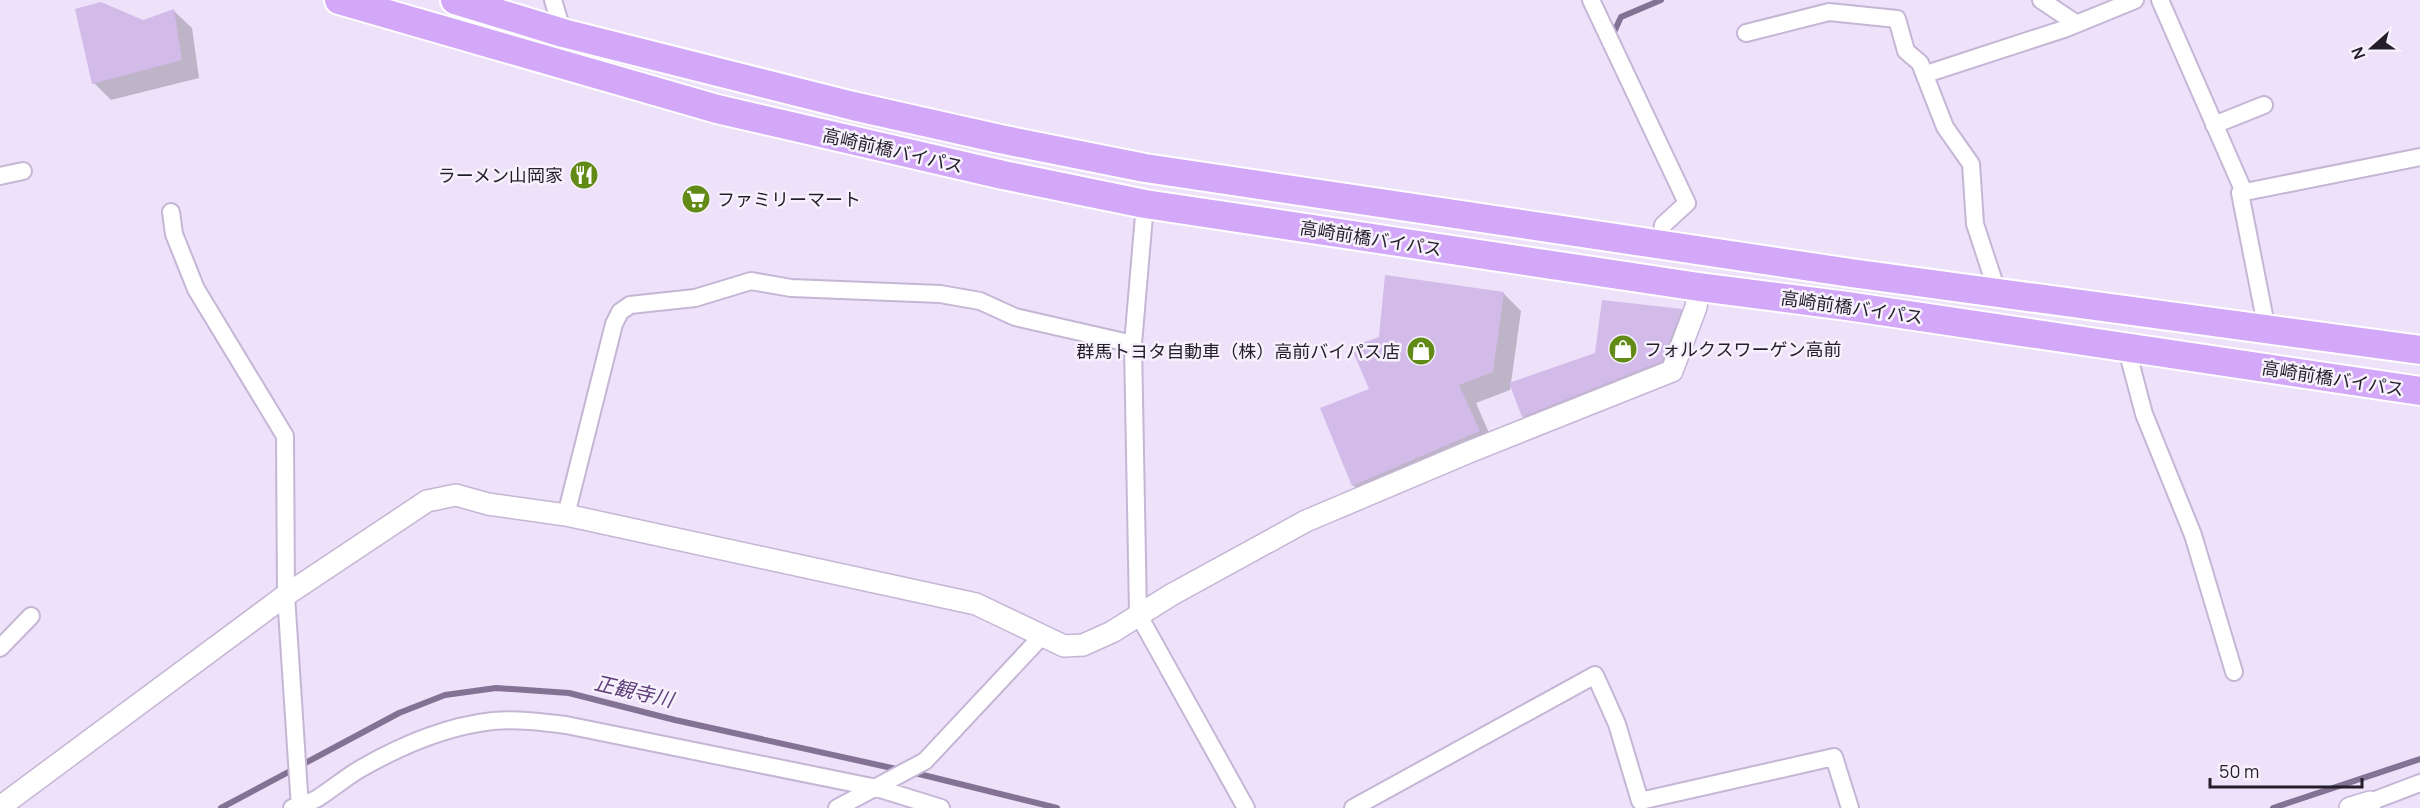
<svg xmlns="http://www.w3.org/2000/svg" width="2420" height="808" viewBox="0 0 2420 808" font-family="Manrope,'Noto Sans JP',sans-serif">
  <rect width="100%" height="100%" fill="#eee1fa"/>
  <path fill="#0003" d="M174,11L192,28L199,78L111,100L94,83Z
    M1503,293L1521,311L1510,390L1476,403L1496,449L1371,503L1353,485L1371,390Z
    M1681,310L1699,328L1679,379L1541,434L1523,416L1597,354Z"/>
  <g fill="none" stroke-linecap="round" stroke-linejoin="round">
    <path stroke="#847295" stroke-width="6" d="M1614,32L1621,17L1661,0
      M911,772L1057,808
      M221,808L399,713L445,695L496,688L569,693L675,720L901,770
      M2273,808L2420,759"/>
  </g>
  <path fill="#d2bae9" d="M101,2L143,20L174,9L182,60L92,84L75,9Z
    M1385,275L1504,292L1493,372L1459,385L1480,431L1352,486L1320,408L1369,389L1351,347L1379,337Z
    M1602,300L1682,309L1662,361L1522,417L1509,383L1595,353Z"/>
  <g fill="none" stroke-linecap="round" stroke-linejoin="round">
    <g stroke="#c5b6d5" stroke-width="20">
      <path id="minor" d="M553,0L563,33
        M1591,0L1687,203L1663,225L1660,246
        M2041,0L2077,24
        M2160,0L2244,192
        M1746,33L1829,12L1897,19L1906,51L1920,63L1945,127L1971,164L1975,224L1998,294
        M1926,74L2064,29L2135,0
        M2214,125L2264,105
        M0,176L23,171
        M1145,204L1133,344L1138,614L1246,808
        M171,212L174,234L196,289L285,436L286,595L300,808
        M2267,330L2240,193L2420,157
        M2126,346L2144,414L2193,535L2234,672
        M566,515L614,324L620,312L630,305L695,298L751,281L791,288L940,294L980,301L1015,317L1133,344
        M0,648L31,616
        M292,808C301,804 310,803 318,798C332,789 345,778 360,769C400,746 446,726 493,721C517,719 542,722 566,725L877,788L941,808
        M837,808L925,761L1041,637
        M1353,808L1595,675L1617,724L1640,801L1834,757L1850,808
        M2372,808L2370,802L2420,783"/>
    </g>
    <g stroke="#c5b6d5" stroke-width="24">
      <path id="tertiary" d="M0,807L286,595L427,501L456,495L488,504L566,515L976,604L1064,646L1083,645L1112,632L1171,595L1306,521L1469,452L1672,371L1696,307L1699,287
        M2350,808L2370,802"/>
    </g>
    <g stroke="#fff" stroke-width="32">
      <path id="trunk" d="M339,0L717,109L1003,175L1145,204L1699,287L1847,306L2420,391
        M455,0L563,33L853,106L1000,139L1145,168L1851,273L2420,350"/>
    </g>
    <use href="#minor" stroke="#fff" stroke-width="16"/>
    <use href="#tertiary" stroke="#fff" stroke-width="21"/>
    <use href="#trunk" stroke="#d4a8f8" stroke-width="28"/>
  </g>
  <defs>
    <g id="restaurant-disc" transform="scale(1.5)"><circle r="9.5" fill="#628a16" stroke="#f7f1fe"/><path d="M-5-6h1v4h1v-4h1v4h1v-4h1v5L-1.5 .5V6h-2V.5L-5-1ZM5-6V6H3V1.5H1.5Q1.5-4 5-6Z" fill="#fff"/></g>
    <g id="supermarket-disc" transform="scale(1.5)"><circle r="9.5" fill="#628a16" stroke="#f7f1fe"/><path d="M-6-5.5h2.5l.6 2H6L4.5 2H-2.5L-4.4-4H-6ZM-1.5 3.2a1.3 1.3 0 1 0 .1 0ZM3 3.2a1.3 1.3 0 1 0 .1 0Z" fill="#fff"/></g>
    <g id="shop-disc" transform="scale(1.5)"><circle r="9.5" fill="#628a16" stroke="#f7f1fe"/><path d="M-5-2.5h2.3a2.7 3.5 0 0 1 5.4 0H5L5.5 6h-11ZM-1.5-2.5h3a1.5 2.3 0 0 0-3 0Z" fill="#fff"/></g>
  </defs>
  <g fill-rule="evenodd">
    <use href="#restaurant-disc" x="584" y="175"/>
    <use href="#supermarket-disc" x="696" y="199"/>
    <use href="#shop-disc" x="1623" y="349"/>
    <use href="#shop-disc" x="1421" y="351"/>
  </g>
  <g text-anchor="middle" dominant-baseline="central" stroke-width="5" stroke-linejoin="round" paint-order="stroke">
    <g font-size="18" fill="#241e2a" stroke="#f7f1fe">
      <text transform="translate(893 150) rotate(13)">高崎前橋バイパス</text>
      <text transform="translate(1371 238) rotate(9)">高崎前橋バイパス</text>
      <text transform="translate(1852 307) rotate(8)">高崎前橋バイパス</text>
      <text transform="translate(2333 378) rotate(9)">高崎前橋バイパス</text>
    </g>
    <g font-size="18" fill="#241e2a" stroke="#f7f1fe" text-anchor="end">
      <text x="563" y="175">ラーメン山岡家</text>
      <text x="717" y="199" text-anchor="start">ファミリーマート</text>
      <text x="1644" y="349" text-anchor="start">フォルクスワーゲン高前</text>
      <text x="1400" y="351">群馬トヨタ自動車（株）高前バイパス店</text>
    </g>
    <g font-size="20" font-style="italic" fill="#5f3f79" stroke="#f7f1fe">
      <text transform="translate(634 691) rotate(13)">正観寺川</text>
    </g>
  </g>
  <g transform="translate(2372 48) rotate(249)" stroke="#f7f1fe" stroke-width="4.5" paint-order="stroke">
  <path d="M0-4.5L10 22L0 15L-10 22Z" fill="#241e2a"/>
  <text y="-9" font-size="16" font-weight="bold" text-anchor="middle" fill="#241e2a">N</text>
  </g>
  <path d="M2210 778v9h152v-9" fill="none" stroke="#241e2a" stroke-width="3"/>
  <text x="2219" y="778" font-size="18" fill="#241e2a" stroke="#f7f1fe" stroke-width="4.5" paint-order="stroke">50 m</text>
</svg>
